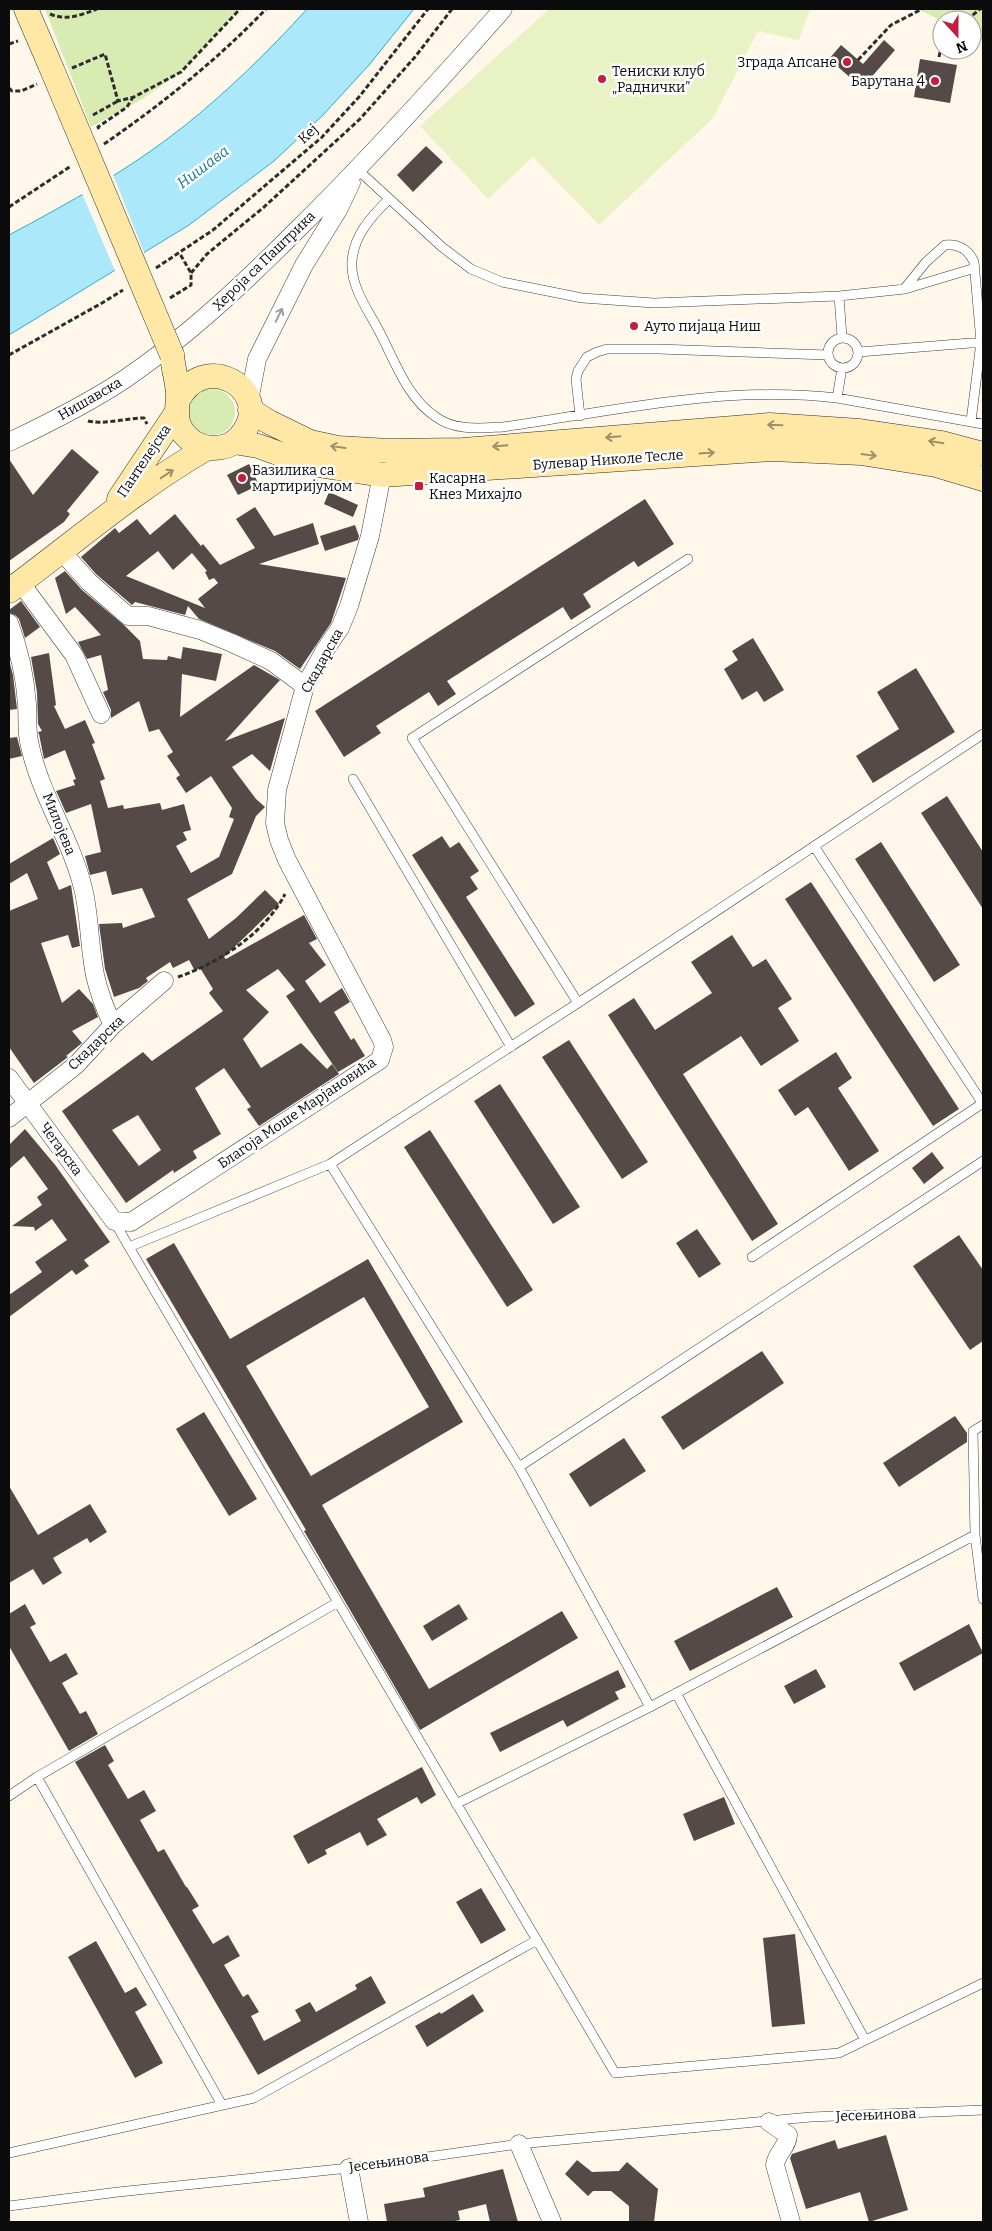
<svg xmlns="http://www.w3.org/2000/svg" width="992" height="2231" viewBox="0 0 992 2231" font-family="Bitter,serif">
  <rect width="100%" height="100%" fill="#fff8ea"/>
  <path fill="#d8ebb2" d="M45,9H240L181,72L139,101L91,127Z
    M918,9H983V41L972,35V20L942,21Z
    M189 412a23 23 0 1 1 46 0a23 23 0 1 1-46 0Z"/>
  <path fill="#e9f2c4" d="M549,9H810L799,40L758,31L713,118L599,225L533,157L488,199L420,126Z"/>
  <path fill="#abe8fa" stroke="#2eaad5" d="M307,9H414L369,65L323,115L274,161L189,225L9,335V235C69,203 130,169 183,127C228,91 269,51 307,9Z"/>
  <path fill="#fff8ea" d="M112,172L145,255L116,273L81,191Z"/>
  <path fill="#554a47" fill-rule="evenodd" d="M884,40L895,50L862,88L829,59L841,45L863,64Z
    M920,59L957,65L950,103L914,97Z
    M426,146L443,162L413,192L397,175Z
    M72,449L99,472L67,511L70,514L64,522L9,561V459L33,495Z
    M249,464L259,485L238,495L227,475Z
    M329,492L358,505L353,517L324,504Z
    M645,499L674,544L638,567L634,561L583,594L591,607L571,620L563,607L447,681L456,694L438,706L429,692L376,726L381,733L344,757L315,711Z
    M255,507L274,536L313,523L319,544L259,564L346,578L331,623L300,669L275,651L199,619L188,606L185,615L135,602L132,605L96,574L81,557L115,528L119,533L137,519L150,535L175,514L201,546L203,544L220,565L255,548L236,519ZM158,551L173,570L192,553L207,571L205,572L209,580L214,578L218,583L198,599L205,608L126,576Z
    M355,525L359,536L358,540L325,551L320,536Z
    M65,571L82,590L125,626L140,641L143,659L167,660L168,656L181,659L183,647L222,654L216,681L182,674L180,717L254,665L280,680L225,741L285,718L270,771L252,754L232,767L256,799L265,807L256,816L232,874L187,899L209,939L236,918L265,890L279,904L224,957L226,959L304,915L317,939L309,943L326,965L305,981L320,1003L342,988L350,1002L334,1012L351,1040L354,1038L365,1056L338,1072L286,996L295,990L278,969L246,990L269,1012L243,1039L261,1068L301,1043L327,1069L332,1064L339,1074L259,1126L247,1109L251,1107L224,1068L195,1088L221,1134L193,1151L197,1158L174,1173L173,1170L126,1203L62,1111L143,1052L152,1061L223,1011L209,993L213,989L200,968L195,971L189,960L173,968L170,962L146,978L148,981L139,988L114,997L105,969L99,924L122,923L123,928L155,917L142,888L112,895L106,871L90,875L85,856L101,852L91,804L66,813L58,795L56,791L75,785L73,780L76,779L65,750L44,759L39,734L38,732L42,731L38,724L37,692L31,657L49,653L56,705L54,706L65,729L85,720L95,743L92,744L105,779L100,781L108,808L123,805L124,809L160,803L162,810L184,804L191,830L183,832L187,840L176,846L191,873L219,857L234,819L229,817L232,808L211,776L186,793L176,778L180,775L167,756L173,752L159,729L149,732L139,701L111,718V710L103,692L108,690L101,655L87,659L78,642L101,635L75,607L66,614L55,578ZM138,1115L161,1150L139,1166L112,1130Z
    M21,601L40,627L25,638L19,619L15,615L9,613V610Z
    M753,638L784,690L764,702L757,691L742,700L724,669L738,660L732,651Z
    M9,664H10L13,675L17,709L9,710Z
    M916,668L955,732L873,783L856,756L899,729L877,692Z
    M17,737L22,756L9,759V738Z
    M947,796L983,852V909L921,813Z
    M442,836L450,848L459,842L479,871L470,877L478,889L466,897L535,1004L515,1017L412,855Z
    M53,838L60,854L47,862L59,890L71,885L80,946L72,948L68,935L41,943L62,1003L79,989L93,1004L98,1017L72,1031L82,1043L66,1056L68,1057L34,1083L9,1047V911L38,899L27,873L9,884V864Z
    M881,842L960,965L934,982L855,859Z
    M811,882L959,1109L933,1126L785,899Z
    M732,935L753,967L766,959L792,999L778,1008L799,1041L761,1066L741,1036L683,1074L778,1224L752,1241L608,1015L634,998L655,1030L712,993L691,962Z
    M569,1040L648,1162L622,1179L542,1057Z
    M836,1052L852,1078L838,1088L879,1151L849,1171L808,1107L795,1116L778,1090Z
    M500,1084L580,1207L553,1224L474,1101Z
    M25,1129L56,1166L110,1242L84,1260L89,1266L76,1275L72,1270L9,1317V1295L42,1272L35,1262L67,1240L52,1219L35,1231L34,1227L12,1226L42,1205L37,1197L48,1189L24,1156L9,1169V1145Z
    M430,1130L533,1290L507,1307L404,1147Z
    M932,1152L944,1168L924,1184L912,1168Z
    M697,1229L721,1264L699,1278L676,1243Z
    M959,1235L983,1270V1341L970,1350L913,1266Z
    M174,1243L230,1339L368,1259L463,1422L322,1505L429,1689L562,1611L578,1638L420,1730L304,1531L306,1530L146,1259ZM364,1297L429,1407L311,1476L246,1366Z
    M762,1351L784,1383L683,1450L661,1417Z
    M204,1412L257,1499L229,1516L176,1429Z
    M955,1416L967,1433V1442L899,1487L883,1463Z
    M624,1438L646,1471L590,1507L569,1474Z
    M9,1486L38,1535L90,1504L107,1532L90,1543L87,1538L53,1558L62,1573L43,1585L33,1569L9,1583Z
    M777,1587L793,1617L690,1671L674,1641Z
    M25,1604L36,1624L30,1627L50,1662L66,1653L78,1674L62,1683L80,1714L86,1711L98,1734L69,1751L9,1646V1614Z
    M459,1604L468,1619L432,1641L423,1626Z
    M969,1624L983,1653L914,1691L899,1663Z
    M816,1669L826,1687L794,1704L784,1686Z
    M618,1670L626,1687L615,1692L619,1699L567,1727L563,1720L500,1752L490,1733Z
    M105,1745L114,1761L108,1765L128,1799L144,1790L156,1811L140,1820L158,1852L164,1849L186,1887H187L199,1906L192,1910L213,1944L228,1935L240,1956L224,1965L243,1997L248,1994L259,2012L251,2016L264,2041L301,2021L295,2010L310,2002L316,2012L357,1989L355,1985L371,1976L386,2003L258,2075L75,1762Z
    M422,1767L436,1795L421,1804L417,1797L377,1819L387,1835L367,1846L360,1832L325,1850L327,1854L308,1864L293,1836Z
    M724,1797L735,1824L694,1841L683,1814Z
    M481,1888L506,1930L481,1944L456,1902Z
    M795,1934L805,2024L772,2027L763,1938Z
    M96,1941L125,1993L136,1987L147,2005L135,2012L163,2063L135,2078L68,1957Z
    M473,1994L484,2011L427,2047L415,2026L440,2012L441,2014Z
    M886,2135L908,2210L869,2222L860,2192L806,2209L790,2158L792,2154L835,2140L838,2149Z
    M577,2160L592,2172L619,2171L627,2162L658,2189L654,2222H629V2206L611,2191H593L588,2196L565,2174Z
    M503,2169L518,2222H490L486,2204L458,2211L460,2220L451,2222H387L384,2204L425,2197L423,2188Z"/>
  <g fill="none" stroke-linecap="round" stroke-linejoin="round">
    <g stroke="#3e3e3e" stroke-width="10">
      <path id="lane" d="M358,170L442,247L471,269L502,282L582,298L654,303L839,296L905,289L975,268
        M388,200C371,217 354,235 352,261C350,286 368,310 379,331C395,361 407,398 436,417C455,431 480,428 503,427C613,411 725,385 837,398L983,424
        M905,288L926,262L945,245C958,243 969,250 974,262L981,342L971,421
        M839,296L842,337
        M828 353a15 15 0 1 1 30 0a15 15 0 1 1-30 0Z
        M859,352L983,342
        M837,398L842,368
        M580,416L576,379L578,371L587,357L597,352L607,349H658L828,355
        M353,779L511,1047
        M814,846L983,1104
        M578,1003L412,738L688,559
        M983,1161L519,1467L330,1164L129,1247L615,2073L839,2053L983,1983
        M330,1164L578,1003L983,734
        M114,1221L129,1247
        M752,1257L983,1103
        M983,1425L973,1431L975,1535L983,1599
        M519,1467L650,1707
        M676,1693L865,2040
        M37,1777L222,2105
        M9,1796L37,1777L338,1602
        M456,1804L650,1707L975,1535
        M9,2153L254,2098L537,1940
        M9,2206L118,2192L349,2168L519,2144L811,2117L983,2110"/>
    </g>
    <g stroke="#3e3e3e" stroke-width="19">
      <path id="street" d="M249,401L257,359L304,265L338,210L351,183
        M9,442C49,423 89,403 125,379C188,336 243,284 297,230C369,159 436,85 503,9
        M62,552L89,582L128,616H148L200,630L232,643L271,661L305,686
        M20,582L74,655L101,714
        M9,623C19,649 25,676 27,704C28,718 26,731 30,746C40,794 71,839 83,888C90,916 89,946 95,975C99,993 105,1009 113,1025
        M9,1078L114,1221L131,1222L380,1060L384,1047L382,1040L287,860L279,840L275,823L277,790L305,686L325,650L340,628L349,606L370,536L382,475
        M9,1118L76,1065L113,1025L164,981
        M769,2122L788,2135C788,2146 776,2154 775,2165L791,2222
        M519,2144L552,2222
        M349,2168L359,2222"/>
    </g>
    <g stroke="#2d2d2d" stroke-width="25">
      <path id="secondary" d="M26,9L51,67
        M172,355C173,368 177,380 178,393C178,400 177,406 177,412C176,432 194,448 214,448C227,448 238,442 245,430C271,389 204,349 178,400
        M250,410L269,422L310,442L338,448L389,451L463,450L770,425L860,431L942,443L983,454
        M234,442L258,446L305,463L382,475L772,449L861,453L936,465L983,479
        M119,499L177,412
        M9,591C75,542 136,489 207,448"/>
    </g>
    <path stroke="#2d2d2d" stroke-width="3" stroke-dasharray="5 2.5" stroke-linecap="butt" d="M50,14C67,21 81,15 97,9
      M967,20L980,9
      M9,44L18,41
      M939,57L942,42
      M858,60L891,25L922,9
      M72,68L105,54L118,101L134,97L181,72L240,9
      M9,88L12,91H21L37,84
      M93,115L118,101
      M99,129L98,127L127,107L133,97
      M104,144C162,104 217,60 266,9
      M9,207L71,166
      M156,268L213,230L322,137L359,97L428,9
      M191,273L207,254L264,207L360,119L415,57L452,9
      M170,298L191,285V273L180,254
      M9,355L102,303L123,290
      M88,421C105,425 126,418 144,418L147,424
      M178,977C219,963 265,933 285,894"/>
    <use href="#lane" stroke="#fff" stroke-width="9"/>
    <use href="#street" stroke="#fff" stroke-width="18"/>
    <use href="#secondary" stroke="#ffe8a5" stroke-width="24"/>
    <g stroke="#2d2d2d" stroke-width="25" stroke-linecap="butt">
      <path id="secondary-bridge" d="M51,67L172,355"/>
    </g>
    <use href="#secondary-bridge" stroke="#ffe8a5" stroke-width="24"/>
  </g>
  <defs><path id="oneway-shaft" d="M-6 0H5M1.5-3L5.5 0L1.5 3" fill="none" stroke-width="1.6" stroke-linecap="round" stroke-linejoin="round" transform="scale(1.25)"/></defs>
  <use stroke="#9d9d9d" href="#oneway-shaft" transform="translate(279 315) rotate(-64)"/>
  <g stroke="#9d9067">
    <use href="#oneway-shaft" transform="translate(775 425) rotate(-178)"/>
    <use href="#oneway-shaft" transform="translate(613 437) rotate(175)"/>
    <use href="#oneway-shaft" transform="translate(936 442) rotate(-171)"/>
    <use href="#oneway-shaft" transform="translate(500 446) rotate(175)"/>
    <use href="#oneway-shaft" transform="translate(338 447) rotate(-172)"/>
    <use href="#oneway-shaft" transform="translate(707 453) rotate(-4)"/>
    <use href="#oneway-shaft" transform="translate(869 455) rotate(8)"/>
    <use href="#oneway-shaft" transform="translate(167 474) rotate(-33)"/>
  </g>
  <g fill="#c31c3c" stroke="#fff" stroke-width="2">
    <circle cx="847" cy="62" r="5"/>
    <circle cx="602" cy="79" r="5"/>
    <circle cx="935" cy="81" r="5"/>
    <circle cx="634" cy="326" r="5"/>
    <circle cx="242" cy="478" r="5"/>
    <rect x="414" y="481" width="10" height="10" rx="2.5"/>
  </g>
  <g text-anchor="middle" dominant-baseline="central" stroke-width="5" stroke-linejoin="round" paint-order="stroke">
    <g font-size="14" fill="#0b0b0b" stroke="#fff" text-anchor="start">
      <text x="837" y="62" text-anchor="end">Зграда Апсане</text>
      <text x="612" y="71">Тениски клуб<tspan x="612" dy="16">„Раднички”</tspan></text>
      <text x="925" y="81" text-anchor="end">Барутана 4</text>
      <text x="644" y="326">Ауто пијаца Ниш</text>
      <text x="252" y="470">Базилика са<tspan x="252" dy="16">мартиријумом</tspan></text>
      <text x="429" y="478">Касарна<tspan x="429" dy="16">Кнез Михајло</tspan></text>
    </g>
    <g font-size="14" fill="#0b0b0b" stroke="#fff">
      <text transform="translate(308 134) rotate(-43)">Кеј</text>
      <text transform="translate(264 261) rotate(-44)">Хероја са Паштрика</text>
      <text transform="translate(90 399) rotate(-30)">Нишавска</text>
      <text transform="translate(608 460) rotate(-4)">Булевар Николе Тесле</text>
      <text transform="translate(144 461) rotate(-56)">Пантелејска</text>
      <text transform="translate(322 661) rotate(-61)">Скадарска</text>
      <text transform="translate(59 824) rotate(68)">Милојева</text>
      <text transform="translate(96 1043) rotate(-44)">Скадарска</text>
      <text transform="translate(297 1113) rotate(-34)">Благоја Моше Марјановића</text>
      <text transform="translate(61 1149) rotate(54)">Чегарска</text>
      <text transform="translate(876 2115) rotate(-2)">Јесењинова</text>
      <text transform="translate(389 2162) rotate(-8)">Јесењинова</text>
    </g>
    <g font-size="15" font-style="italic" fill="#0f78a3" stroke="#fff">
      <text transform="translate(203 167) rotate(-37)">Нишава</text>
    </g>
  </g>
  <rect width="992" height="2231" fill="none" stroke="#0b0b0b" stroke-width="20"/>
  <g transform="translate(957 35) rotate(159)"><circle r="24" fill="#ffffff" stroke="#9d9d9d"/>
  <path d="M0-4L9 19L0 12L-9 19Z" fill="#c31c3c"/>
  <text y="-8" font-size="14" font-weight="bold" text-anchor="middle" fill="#0b0b0b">N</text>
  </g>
</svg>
